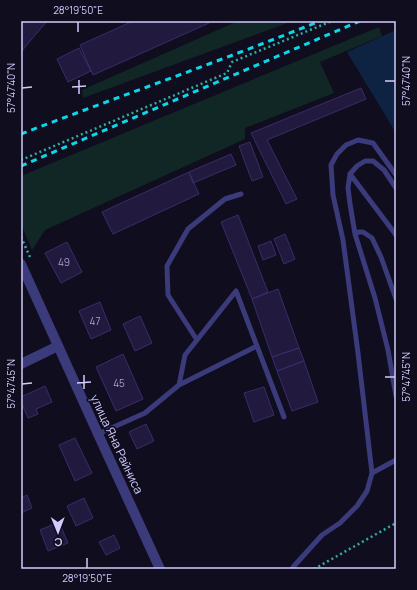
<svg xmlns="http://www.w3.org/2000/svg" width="417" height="590" viewBox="0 0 417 590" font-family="Manrope,sans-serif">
  <rect width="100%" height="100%" fill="#100d1e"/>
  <path fill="#102726" d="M238,21H293L83,98L82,90Z
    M379,27L382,36L320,62L334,93L245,128V139L45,230L32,250L21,224V176Z"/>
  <path fill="#0e2341" d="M396,30V133L347,52Z"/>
  <path fill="#211a3e" stroke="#382d69" d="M21,21H47L21,52Z
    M133,21H209V23L93,75L80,45Z
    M79,48L91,71L68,82L57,59Z
    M361,88L366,99L267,140L297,199L286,204L251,133Z
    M250,142L263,177L252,181L239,146Z
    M231,154L236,165L193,183L189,172Z
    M189,172L199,194L113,234L102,212Z
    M238,215L268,292L252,299L221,222Z
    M285,234L295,259L284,264L274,239Z
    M271,241L276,255L263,260L258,246Z
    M67,242L82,272L61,283L45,253Z
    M278,289L299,348L272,357L252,299Z
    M100,302L111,330L91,339L79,311Z
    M140,316L152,343L135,351L123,324Z
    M299,348L304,361L277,371L272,357Z
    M123,354L143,399L116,411L96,367Z
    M304,361L318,402L292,411L277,371Z
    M45,386L52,402L36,409L38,414L28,418L21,402V397Z
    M264,387L274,415L254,422L244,393Z
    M146,424L154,441L137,449L129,432Z
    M75,438L92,473L75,481L59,445Z
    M27,495L32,508L21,513V498Z
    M84,498L93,518L76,526L67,506Z
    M59,522L68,543L48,551L40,530Z
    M114,535L120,548L106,555L99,542Z"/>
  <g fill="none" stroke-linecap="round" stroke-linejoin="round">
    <path stroke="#33aaa1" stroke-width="2.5" stroke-dasharray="2 3" stroke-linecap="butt" d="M21,160L227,73L232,62L332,21
      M21,237L30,257
      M314,569L396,523"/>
    <path stroke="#3b3a7b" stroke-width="5" d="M350,174L396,235
      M396,188L384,170L373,161H365L357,166L350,174L348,188L350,204L355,234L375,298L388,350L396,396
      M355,234L359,232H363L372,238L381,257L396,299
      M197,340L168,295L167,266L188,229L225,199L241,194
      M179,385L257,346
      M98,434L145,413L179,385L185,355L236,291L284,417
      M372,473L396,460
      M292,569L294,566L322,535L340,523L357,506L367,491L372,473L358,353L343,240L333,195L331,165L337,154L346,145L358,140L373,143L396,175"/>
    <path stroke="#3b3a7b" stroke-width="10" d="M21,364L58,346"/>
    <path stroke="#3b3a7b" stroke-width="10" d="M21,264L98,434L160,569"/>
    <path stroke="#0bd7ea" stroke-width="3" stroke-dasharray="6 5" stroke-linecap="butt" d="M21,134C120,96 221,61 320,21
      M21,166L360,21"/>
  </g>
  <path fill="none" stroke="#d1ccfd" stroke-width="1.5" d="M78,22V32M79,80V94M385,81H395M72,87L86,86M22,88L32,87M84,375V389M385,377H395M77,383L91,382M22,384L32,383M87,558V568"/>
  <g text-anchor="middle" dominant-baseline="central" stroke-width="3.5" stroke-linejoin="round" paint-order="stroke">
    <g font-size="10" fill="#a5a0cd">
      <text x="64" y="262">49</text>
      <text x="95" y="321">47</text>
      <text x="119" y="383">45</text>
    </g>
    <g font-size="12" fill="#d1ccfd" stroke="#100d1e">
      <text transform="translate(117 444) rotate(65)">улица Яна Райниса</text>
    </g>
  </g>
  <rect width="417" height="590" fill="none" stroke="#100d1e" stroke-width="44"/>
  <g transform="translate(58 532) rotate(179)" stroke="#100d1e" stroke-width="3" paint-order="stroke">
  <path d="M0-3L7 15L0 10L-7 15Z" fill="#d1ccfd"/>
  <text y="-6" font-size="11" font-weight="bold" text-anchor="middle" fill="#d1ccfd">С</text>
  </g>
  <rect x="22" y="22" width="373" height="546" fill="none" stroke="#d1ccfd" stroke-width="1.5"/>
  <g font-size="10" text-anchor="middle" fill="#d1ccfd">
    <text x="78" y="14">28°19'50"E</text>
    <text transform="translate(406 81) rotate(-90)" y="4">57°47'40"N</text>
    <text transform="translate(11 88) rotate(-90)" y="4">57°47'40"N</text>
    <text transform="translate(406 377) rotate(-90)" y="4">57°47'45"N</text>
    <text transform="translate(11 384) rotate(-90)" y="4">57°47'45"N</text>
    <text x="87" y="582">28°19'50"E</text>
  </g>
</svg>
